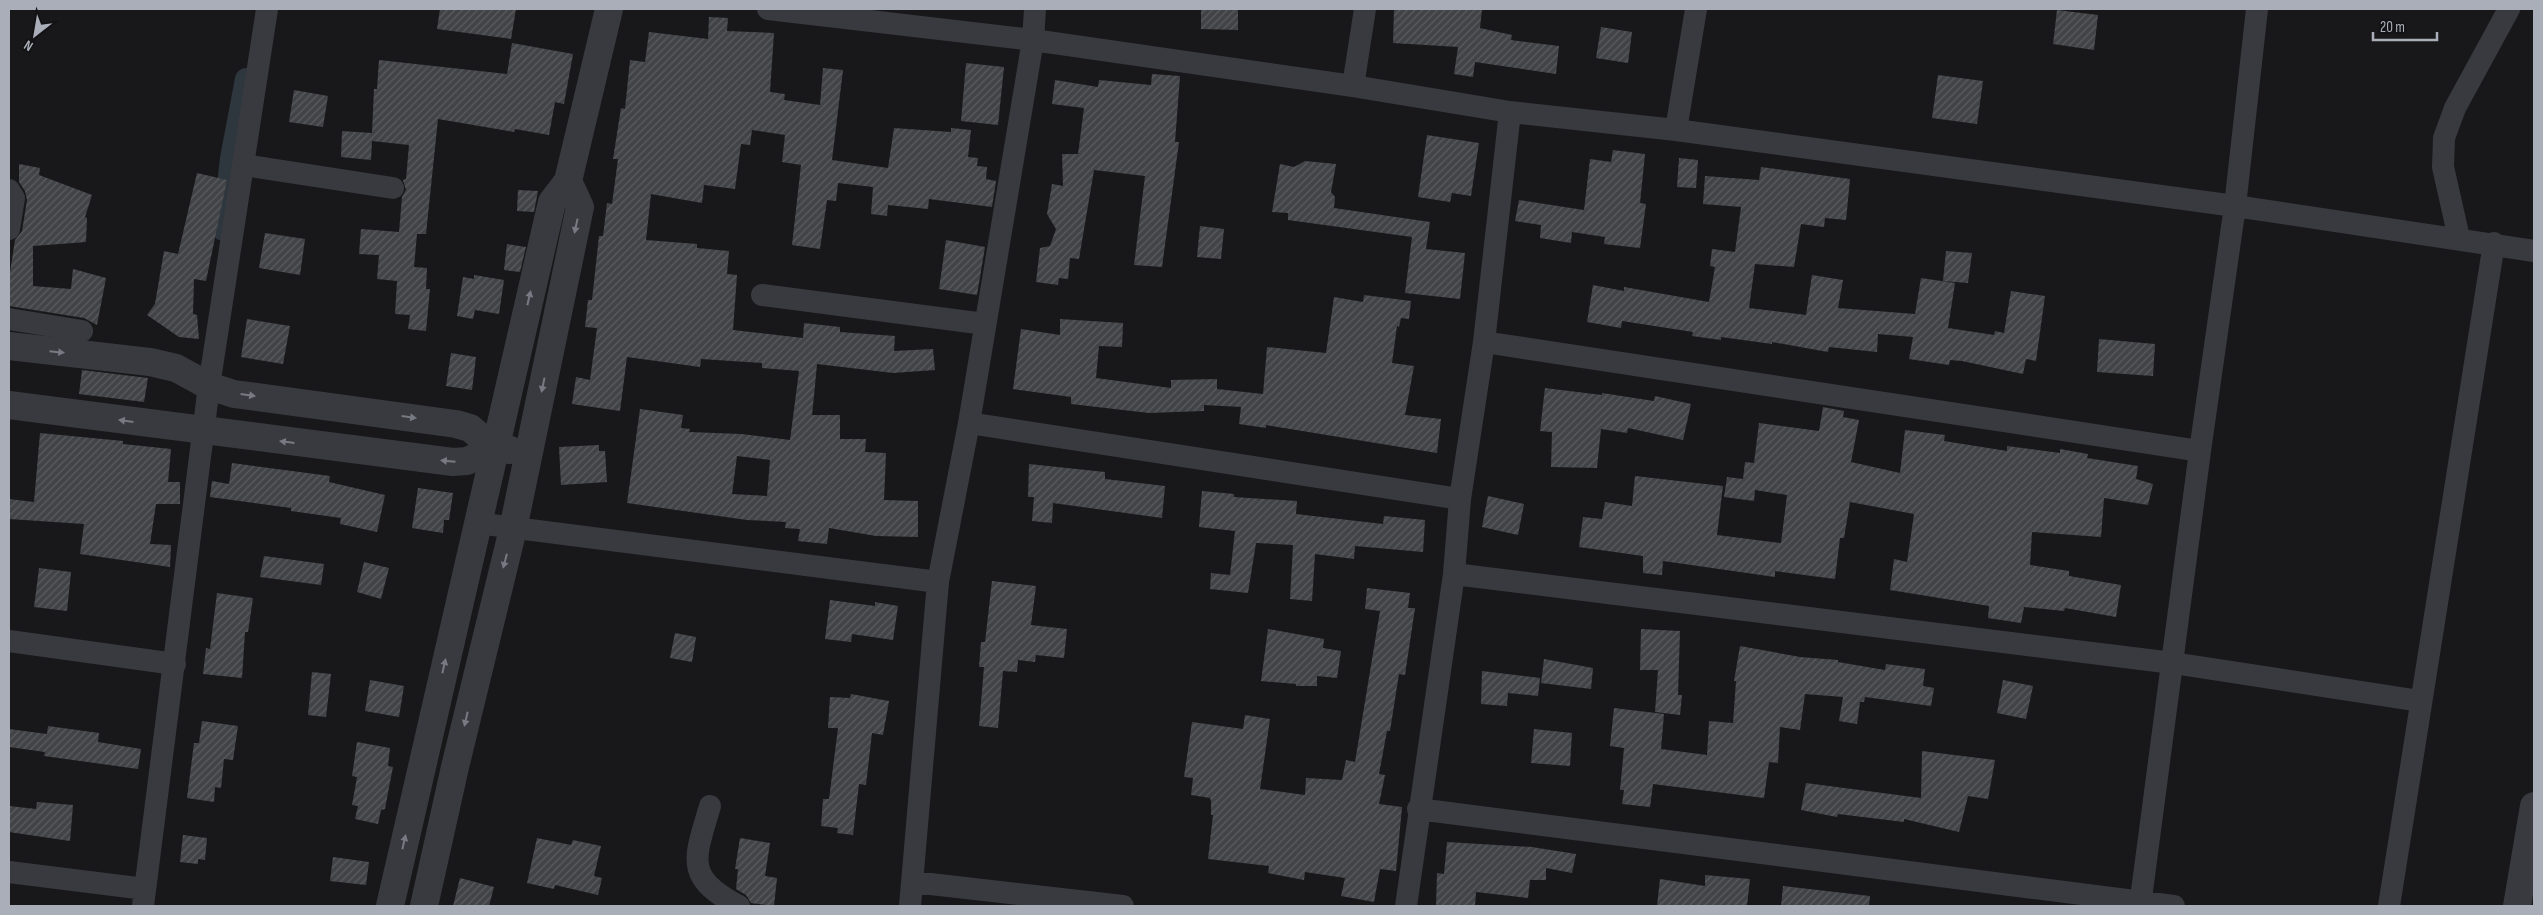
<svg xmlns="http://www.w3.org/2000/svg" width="2543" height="915" viewBox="0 0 2543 915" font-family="'Sofia Sans Condensed',sans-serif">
  <defs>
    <pattern id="building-hatch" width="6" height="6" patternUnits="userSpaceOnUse" patternTransform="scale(1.25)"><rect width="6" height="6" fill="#424347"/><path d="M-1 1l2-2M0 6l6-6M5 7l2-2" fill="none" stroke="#5b5c5f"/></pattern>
  </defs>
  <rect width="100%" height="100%" fill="#18181a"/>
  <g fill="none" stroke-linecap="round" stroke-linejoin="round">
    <path stroke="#2e363e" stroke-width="22" d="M223,230L231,158L246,79"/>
  </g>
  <path fill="url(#building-hatch)" fill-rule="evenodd" d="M440,9H516L511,39L437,29Z
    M1201,9H1238V30L1201,29Z
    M1394,9H1482L1480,28L1512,35L1511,40L1559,46L1556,74L1475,62L1473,77L1454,74L1458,47L1393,43Z
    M2057,10L2098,15L2094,50L2053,44Z
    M709,17L728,18L727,31L774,33L770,92L785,94L784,100L820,105L823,68L843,70L832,160L888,168L894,128L951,132V128L971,130L968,157L978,158L977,166L987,167L986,179L996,181L992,207L929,199L928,209L888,205L887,216L871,214L873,187L838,183L836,201L827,200L820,249L792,245L801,165L782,162L785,135L752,130L750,145L741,144L735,189L704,185L702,203L651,194L646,240L697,244V248L729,251L727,274L737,275L733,330L803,338L804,323L840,327V332L895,336L894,351L933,349L935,370L893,373L817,364L814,396L812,415H840V439H866L865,452L886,453L884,500L918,501V537L876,536L829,528L827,544L798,541L800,529L785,528L786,522L747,520L627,503L640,409L683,415L681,428L690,429L689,432L741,434L790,440L799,371L762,368V363L701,359L700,367L627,357L620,411L572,404L576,377L590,380L597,328L585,327L588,300H592L599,236H603L607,203L612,204L618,159H613L621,108L625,109L630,60L645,62L649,32L708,39ZM737,456L770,460L767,496L732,494Z
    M1601,27L1632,32L1628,63L1596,58Z
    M512,43L573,54L564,104L555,102L549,135L515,129L514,132L438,119L426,234H417L414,267L427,268L426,289H430L426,331L408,329L410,315L395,314L397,281L377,279L379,255L359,254L361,229L399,232L402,197L406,190L403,180L406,179L409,145L372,141L371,160L341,157L342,131L372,133L374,89H377L379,60L507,74Z
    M966,63L1004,67L998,125L961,121Z
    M1152,74L1180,76L1175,142H1179L1162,267L1134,265L1145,176L1094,170L1079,259L1070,258L1068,279L1059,278L1058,285L1036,282L1040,248L1050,246L1056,229L1047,214L1052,184L1063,186L1062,154H1078L1084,108L1052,104L1055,80L1098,87L1099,80L1151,85Z
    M1938,75L1983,81L1977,124L1932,118Z
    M294,90L328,96L323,127L289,122Z
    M1427,135L1479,143L1471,196L1452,193L1450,202L1418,197Z
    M1613,150L1645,154L1640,203L1646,204L1640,248L1604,244L1605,237L1572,232L1571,243L1540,238L1541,225L1515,221L1519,200L1584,210L1590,159L1611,162Z
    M1679,158L1698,160L1696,188L1677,187Z
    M1305,161L1336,164L1331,192L1335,197L1334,208L1430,222L1426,249L1465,253L1460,299L1405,293L1412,237L1288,220V213L1272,212L1280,164L1294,167Z
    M19,164L40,168L39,175L92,195L85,217L87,218L86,242L33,246V286L71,289L73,269L106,278L97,325L84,318L9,306V279L15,240L22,231L27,200L25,191L19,182Z
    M1761,167L1850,179L1846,220L1825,218L1824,227L1801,224L1794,267L1755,264L1749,308L1806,315L1812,275L1843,280L1838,308L1915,314L1921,278L1955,283L1948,328L1994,335L1995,331L2004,333L2011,291L2045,296L2036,361L2026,359L2023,374L1962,361L1950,360L1949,365L1909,359L1913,337L1878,334L1877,352L1829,347L1828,352L1772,342V344L1721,337V340L1692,336L1693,332L1622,321L1621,328L1587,322L1593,285L1624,291V287L1709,302L1715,267L1710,266L1712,249L1735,252L1741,207L1703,204L1705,176L1759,180Z
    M197,173L227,180L206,281L194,279L193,314L197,315L199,339L179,337L147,315L155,304L164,251L178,254Z
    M518,190L538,191L534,212L517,211Z
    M1200,226L1224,229L1221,259L1197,257Z
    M265,233L305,239L300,275L259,268Z
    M946,240L985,247L977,295L939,289Z
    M507,244L526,247L520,272L504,270Z
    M1946,251L1972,253L1968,283L1943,281Z
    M474,275L504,280L499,314L475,310L473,319L457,316L463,277L474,279Z
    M1364,295L1411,301L1409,319L1401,318L1399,327L1397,326L1392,363L1414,366L1405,415L1441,419L1437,453L1266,425V428L1239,424L1241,407L1204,405V411L1149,413L1071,404V397L1013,389L1021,329L1060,335V319L1123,323L1122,347L1099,346L1096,378L1171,388V380L1217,379V389L1263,394L1267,347L1326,353L1334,297L1363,302Z
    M247,319L290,326L283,364L241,357Z
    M2099,339L2155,344L2153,376L2097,372Z
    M451,353L476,357L472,390L446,386Z
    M82,370L148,378L144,402L79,394Z
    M1545,388L1602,395V393L1654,401L1655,396L1691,404L1683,440L1628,428L1627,433L1601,429L1597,468L1551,467L1552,432L1540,431Z
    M1823,407L1844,411L1843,417L1859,420L1851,462L1900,473L1905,430L1945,435L1944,441L2007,451V446L2060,453V449L2088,454L2087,458L2138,466L2136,479L2153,484L2148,505L2104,498L2101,537L2032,532L2030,565L2069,571V576L2121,585L2116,617L2065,608L2064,611L2024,607L2021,623L1988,618L1989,606L1890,590L1894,559L1907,562L1914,514L1850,502L1844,538H1840L1835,579L1775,571V577L1663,561L1662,575L1643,573V556L1579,547L1583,517L1602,519L1605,502L1632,506L1635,476L1723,486L1717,535L1781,543L1787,495L1755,490L1754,501L1724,497L1727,477L1743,479L1745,462L1754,463L1759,423L1819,431Z
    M40,433L123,441V444L171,449L168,482H180V504H156L150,544L171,545L170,567L80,554L84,524L9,519V499L34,502Z
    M599,445V451H605L607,482L561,485L559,447Z
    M232,463L330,476L329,482L385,495L377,532L340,524L341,518L291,511V508L210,497L212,481L229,484Z
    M1029,464L1105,472V479L1165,486L1162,518L1053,503L1052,523L1032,521L1034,497H1028Z
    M418,488L453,493L449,520H444L443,533L412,528Z
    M1202,491L1234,494V497L1297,501L1296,514L1383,524L1384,516L1425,520L1423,552L1355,546L1354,559L1315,554L1312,601L1290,599L1293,545L1256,543L1248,593L1210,589L1211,573L1230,575L1235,531L1199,527Z
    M1488,496L1524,504L1518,535L1482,527Z
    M264,556L324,564L321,585L260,577Z
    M364,562L389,568L381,599L357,592Z
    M39,568L71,572L67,611L34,607Z
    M992,581L1036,586L1031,625L1067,629L1064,658L1036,655L1035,662L1018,660L1017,672L1003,671L998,728L979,726L984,667H979L981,642H985Z
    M1367,588L1410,593L1408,608H1415L1405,675L1399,674L1390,731H1387L1379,774L1385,775L1379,804L1402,807L1396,871L1380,869L1374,902L1341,896L1345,878L1305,872L1304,880L1268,873L1269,866L1208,859L1213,815H1211V801L1210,798L1191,795L1193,778L1184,777L1192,722L1243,729L1245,715L1270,719L1260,789L1305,795L1306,778L1342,780L1346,760L1355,762L1380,611L1365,609Z
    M217,593L253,598L248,632H245L242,678L203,674L206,648L210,649Z
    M830,600L875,606V602L898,606L893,640L852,634L851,642L825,639Z
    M1268,629L1324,639L1323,648L1341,651L1337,678L1317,676V686H1296V684L1261,681Z
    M1641,629L1680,631L1678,695H1682L1680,715L1655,712L1658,670H1640Z
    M675,633L696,637L692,662L670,658Z
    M1740,646L1800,657L1838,660V662L1885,670L1886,664L1925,669L1923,686L1934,688L1931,706L1865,697L1864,702H1860L1857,724L1839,721L1843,697L1805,694L1800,730L1780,727L1778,763L1769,762L1764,798L1653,784L1650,807L1622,804L1624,790H1620L1624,748L1610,746L1614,708L1664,714L1661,749L1707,755L1709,721L1733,723L1736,681H1734Z
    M1544,659L1593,668L1591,689L1541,683Z
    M1482,671L1540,678L1538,696L1508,693L1507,706L1481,704Z
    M312,672L331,674L326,717L308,715Z
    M370,680L404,686L399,717L365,711Z
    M2003,680L2033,686L2026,719L1997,713Z
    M851,694L889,701L883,735L872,733L866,785L859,784L853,835L837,833L838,828L821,826L823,799H829L838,728H828L830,697L850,698Z
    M202,721L238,726L233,760L224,759L221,788L215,787L214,802L187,798L194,743H199Z
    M48,726L99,733L98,742L141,749L138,769L44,756L45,752L9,747V729L47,734Z
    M1534,729L1572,733L1570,766L1531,763Z
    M357,742L390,748L388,766L393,767L390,782L385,809L381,810L378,824L355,819L358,806L352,805L357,777L352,776Z
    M1922,751L1995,760L1988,799L1968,796L1959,832L1904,819V822L1838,814L1837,817L1801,810L1806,783L1921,798Z
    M37,802L73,805L70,841L9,832V806L36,809Z
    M183,835L207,838L205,860L198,859V864L180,862Z
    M537,838L571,845L573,840L601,846L594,876L602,878L598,895L555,885L554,889L527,883Z
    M740,838L770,843L765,876L777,878L774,906L751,903L746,895L736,889L738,869H735Z
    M1447,842L1532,847L1576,854L1572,873L1546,868V880H1530L1528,898L1476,892L1475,906H1436L1437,873L1444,874Z
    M333,857L369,862L366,885L330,881Z
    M1705,875L1750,879L1747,906H1657L1660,879L1705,886Z
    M460,878L494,887L489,906H453Z
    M1783,886L1870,896L1869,906H1781Z"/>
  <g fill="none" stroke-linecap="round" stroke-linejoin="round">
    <path stroke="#393a3f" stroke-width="22" d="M768,9L1033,40L1353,86L1510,112L1676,130L2235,206L2534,251
      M1353,86L1365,9
      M1676,130L1696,9
      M243,165L393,188
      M9,190L14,198L9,229
      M2459,238L2443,167L2444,138L2455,108L2509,9
      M762,295L985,324
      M9,319L82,331
      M1484,342L2200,451
      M969,423L1460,499
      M477,523L938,582
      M1454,574L2173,663L2420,701
      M9,641L175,664
      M710,806C695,858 683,877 739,906
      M1418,809L2174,906
      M9,872L145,889
      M913,882L1123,906
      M143,906L209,386L267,9
      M910,906L938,582L969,423L1033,40L1035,9
      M1406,906L1454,574L1460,499L1484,342L1510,112
      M2140,906L2200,451L2235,206L2257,9
      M2389,906L2494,243"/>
    <path stroke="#393a3f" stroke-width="28" d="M9,346L150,362L176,368L209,386L234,394L456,424L470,428L494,448L510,450
      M9,405L453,462L467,461L494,448
      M390,906L552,202L568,181L609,9
      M424,906L455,767L513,529L580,207L568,181
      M2517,906L2534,806"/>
  </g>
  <defs><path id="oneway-solid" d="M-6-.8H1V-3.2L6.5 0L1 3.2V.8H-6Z" transform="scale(1.25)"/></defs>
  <g fill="#777a82">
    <use href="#oneway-solid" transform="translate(576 226) rotate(102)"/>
    <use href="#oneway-solid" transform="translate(529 298) rotate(-77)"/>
    <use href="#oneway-solid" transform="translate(57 352) rotate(6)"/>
    <use href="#oneway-solid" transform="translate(543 385) rotate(102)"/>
    <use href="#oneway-solid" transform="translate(248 395) rotate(8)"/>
    <use href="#oneway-solid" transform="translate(409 417) rotate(8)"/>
    <use href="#oneway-solid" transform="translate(126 421) rotate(-172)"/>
    <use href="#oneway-solid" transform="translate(287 442) rotate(-173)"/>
    <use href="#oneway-solid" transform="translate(448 461) rotate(-175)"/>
    <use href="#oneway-solid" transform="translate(505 561) rotate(105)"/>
    <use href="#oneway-solid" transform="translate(444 666) rotate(-77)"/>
    <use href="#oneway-solid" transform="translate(466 719) rotate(103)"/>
    <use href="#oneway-solid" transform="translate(404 842) rotate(-77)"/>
  </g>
  <rect width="2543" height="915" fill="none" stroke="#aaaeb9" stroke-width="20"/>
  <g transform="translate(35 35) rotate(211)" stroke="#131315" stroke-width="4" paint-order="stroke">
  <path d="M0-4L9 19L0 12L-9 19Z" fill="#aaaeb9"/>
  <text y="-8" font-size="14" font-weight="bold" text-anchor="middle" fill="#aaaeb9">N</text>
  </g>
  <path d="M2373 32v8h64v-8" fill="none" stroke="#aaaeb9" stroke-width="2.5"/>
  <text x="2380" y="32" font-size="15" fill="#aaaeb9" stroke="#131315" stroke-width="4" paint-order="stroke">20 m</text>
</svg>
